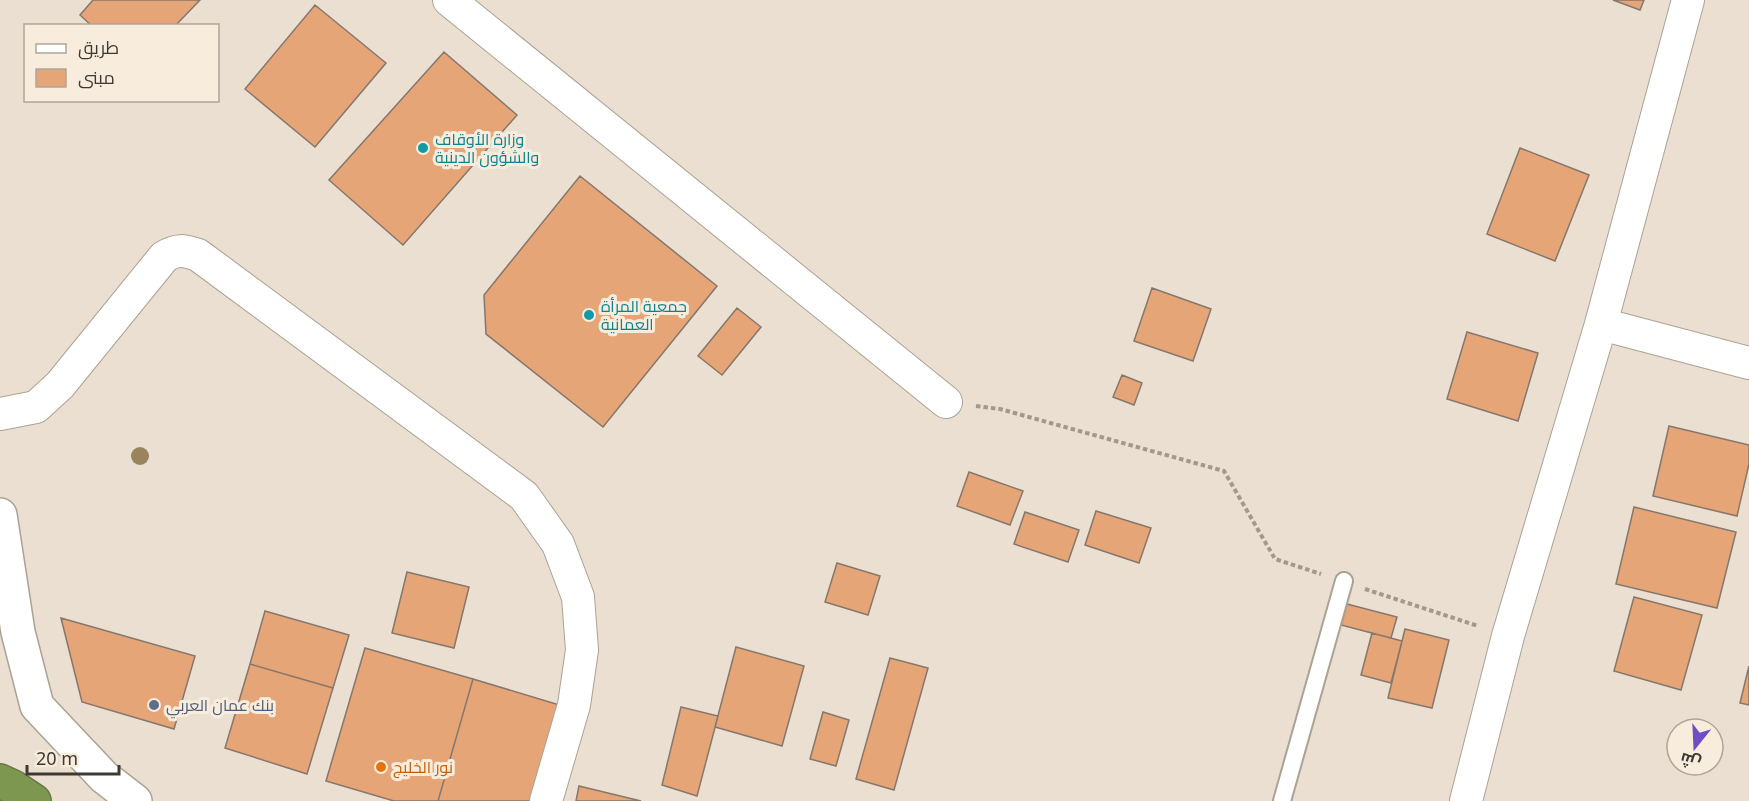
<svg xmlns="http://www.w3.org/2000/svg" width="1749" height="801" viewBox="0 0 1749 801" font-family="'Noto Sans',Cairo,sans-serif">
  <rect width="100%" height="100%" fill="#eadfd0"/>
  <path fill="#e6a577" stroke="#86776d" stroke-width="1.5" d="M93,0H200L175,26H92L80,15Z
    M1613,0H1644L1640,10Z
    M315,5L386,63L315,147L245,89Z
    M444,52L517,115L403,245L329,180Z
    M1520,148L1589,175L1555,261L1487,234Z
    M580,176L717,286L603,427L486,334L484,295Z
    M1152,288L1211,309L1193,361L1134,341Z
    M737,308L761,327L722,375L698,356Z
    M1467,332L1538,353L1518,421L1447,399Z
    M1122,375L1142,383L1134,405L1113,397Z
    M1669,426L1749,445V464L1737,516L1653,496Z
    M969,472L1023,491L1010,525L957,506Z
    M1634,507L1736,532L1717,608L1616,584Z
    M1096,511L1151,528L1139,563L1085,545Z
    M1025,512L1079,530L1068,562L1014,544Z
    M837,563L880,576L868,615L825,602Z
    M407,572L469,587L454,648L392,633Z
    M1634,597L1702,615L1681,690L1614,671Z
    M1347,604L1397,617L1391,638L1341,625Z
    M265,611L349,635L333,688L250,664Z
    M61,618L195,656L174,729L82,702Z
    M1405,629L1449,640L1432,708L1388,698Z
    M1372,633L1402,641L1391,683L1361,675Z
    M736,647L804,666L782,746L715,727Z
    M365,648L473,679L438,801H394L326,781Z
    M890,658L928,668L894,790L856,779Z
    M250,664L333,688L307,774L225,748Z
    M1749,666V705L1740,703Z
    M473,679L566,707L538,801H438Z
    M681,707L718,716L697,796L662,785Z
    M823,712L849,720L836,766L810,759Z
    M579,786L641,801H576Z"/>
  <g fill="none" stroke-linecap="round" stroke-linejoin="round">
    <g stroke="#aca293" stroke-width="20">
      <path id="lane" d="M1282,801L1344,581"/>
    </g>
    <g stroke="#aca293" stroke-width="34">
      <path id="street" d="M449,0L946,402
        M1601,324L1749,363
        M0,414L36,407L60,385L164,257C177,249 183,250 198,255L524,496L558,544L578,597L582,650L574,705L546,801
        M1466,801L1508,636L1601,324L1688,0"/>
    </g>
    <g stroke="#aca293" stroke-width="36">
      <path id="secondary" d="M0,515L18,632L37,706L104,777L135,801"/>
    </g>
    <g stroke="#677646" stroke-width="36">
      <path id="highway" d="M0,781L13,787L34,801"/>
    </g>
    <path stroke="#a2998e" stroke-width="4" stroke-dasharray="4.5 3" stroke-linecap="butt" d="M976,406L1000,409L1224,471L1275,559L1321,574
      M1365,589L1478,626"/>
    <use href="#lane" stroke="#fff" stroke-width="16"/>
    <use href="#street" stroke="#fff" stroke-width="32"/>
    <use href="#secondary" stroke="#fff" stroke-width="33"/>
    <use href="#highway" stroke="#7d9751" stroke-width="33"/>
  </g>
  <circle fill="#99845e" cx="140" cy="456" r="9"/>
  <g fill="#0f9aa8" stroke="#f8eddd" stroke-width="2">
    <circle cx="423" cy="148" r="6"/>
    <circle cx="589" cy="315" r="6"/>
  </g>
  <circle fill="#5c6f8a" stroke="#f8eddd" stroke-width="2" cx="154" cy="705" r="6"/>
  <circle fill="#e8710a" stroke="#f8eddd" stroke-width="2" cx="381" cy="767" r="6"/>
  <g text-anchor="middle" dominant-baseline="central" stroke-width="6" stroke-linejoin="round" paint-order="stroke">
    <g font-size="16" fill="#0d838f" stroke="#f8eddd" text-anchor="start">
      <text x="435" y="139">وزارة الأوقاف<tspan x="435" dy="18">والشؤون الدينية</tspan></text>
      <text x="601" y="306">جمعية المرأة<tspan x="601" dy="18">العمانية</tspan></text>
    </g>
    <g font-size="16" fill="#4e5e75" stroke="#f8eddd" text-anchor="start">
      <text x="166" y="705">بنك عمان العربي</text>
    </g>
    <g font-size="16" fill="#c56008" stroke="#f8eddd" text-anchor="start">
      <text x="393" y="767">نور الخليج</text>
    </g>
  </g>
  <rect x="24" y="24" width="195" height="78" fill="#f8eddd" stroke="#aea599" stroke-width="1.5"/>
  <rect x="36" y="44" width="30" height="9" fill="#ffffff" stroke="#aea599" stroke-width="1.5"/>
  <text x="78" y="54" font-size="18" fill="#3e3933">طريق</text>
  <rect x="36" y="69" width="30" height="18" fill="#e6a577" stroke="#aea599" stroke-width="1.5"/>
  <text x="78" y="84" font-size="18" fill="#3e3933">مبنى</text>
  <g transform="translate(1695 747) rotate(198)"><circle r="28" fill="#f8eddd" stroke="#aea599" stroke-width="1.5"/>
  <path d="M0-4.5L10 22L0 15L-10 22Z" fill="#704cc5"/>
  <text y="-9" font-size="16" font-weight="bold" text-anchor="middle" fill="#3e3933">ش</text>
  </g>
  <path d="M27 765v9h92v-9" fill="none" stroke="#3e3933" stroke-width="3"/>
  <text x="36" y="765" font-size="18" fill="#3e3933" stroke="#f8eddd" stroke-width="4.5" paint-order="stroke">20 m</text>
</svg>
